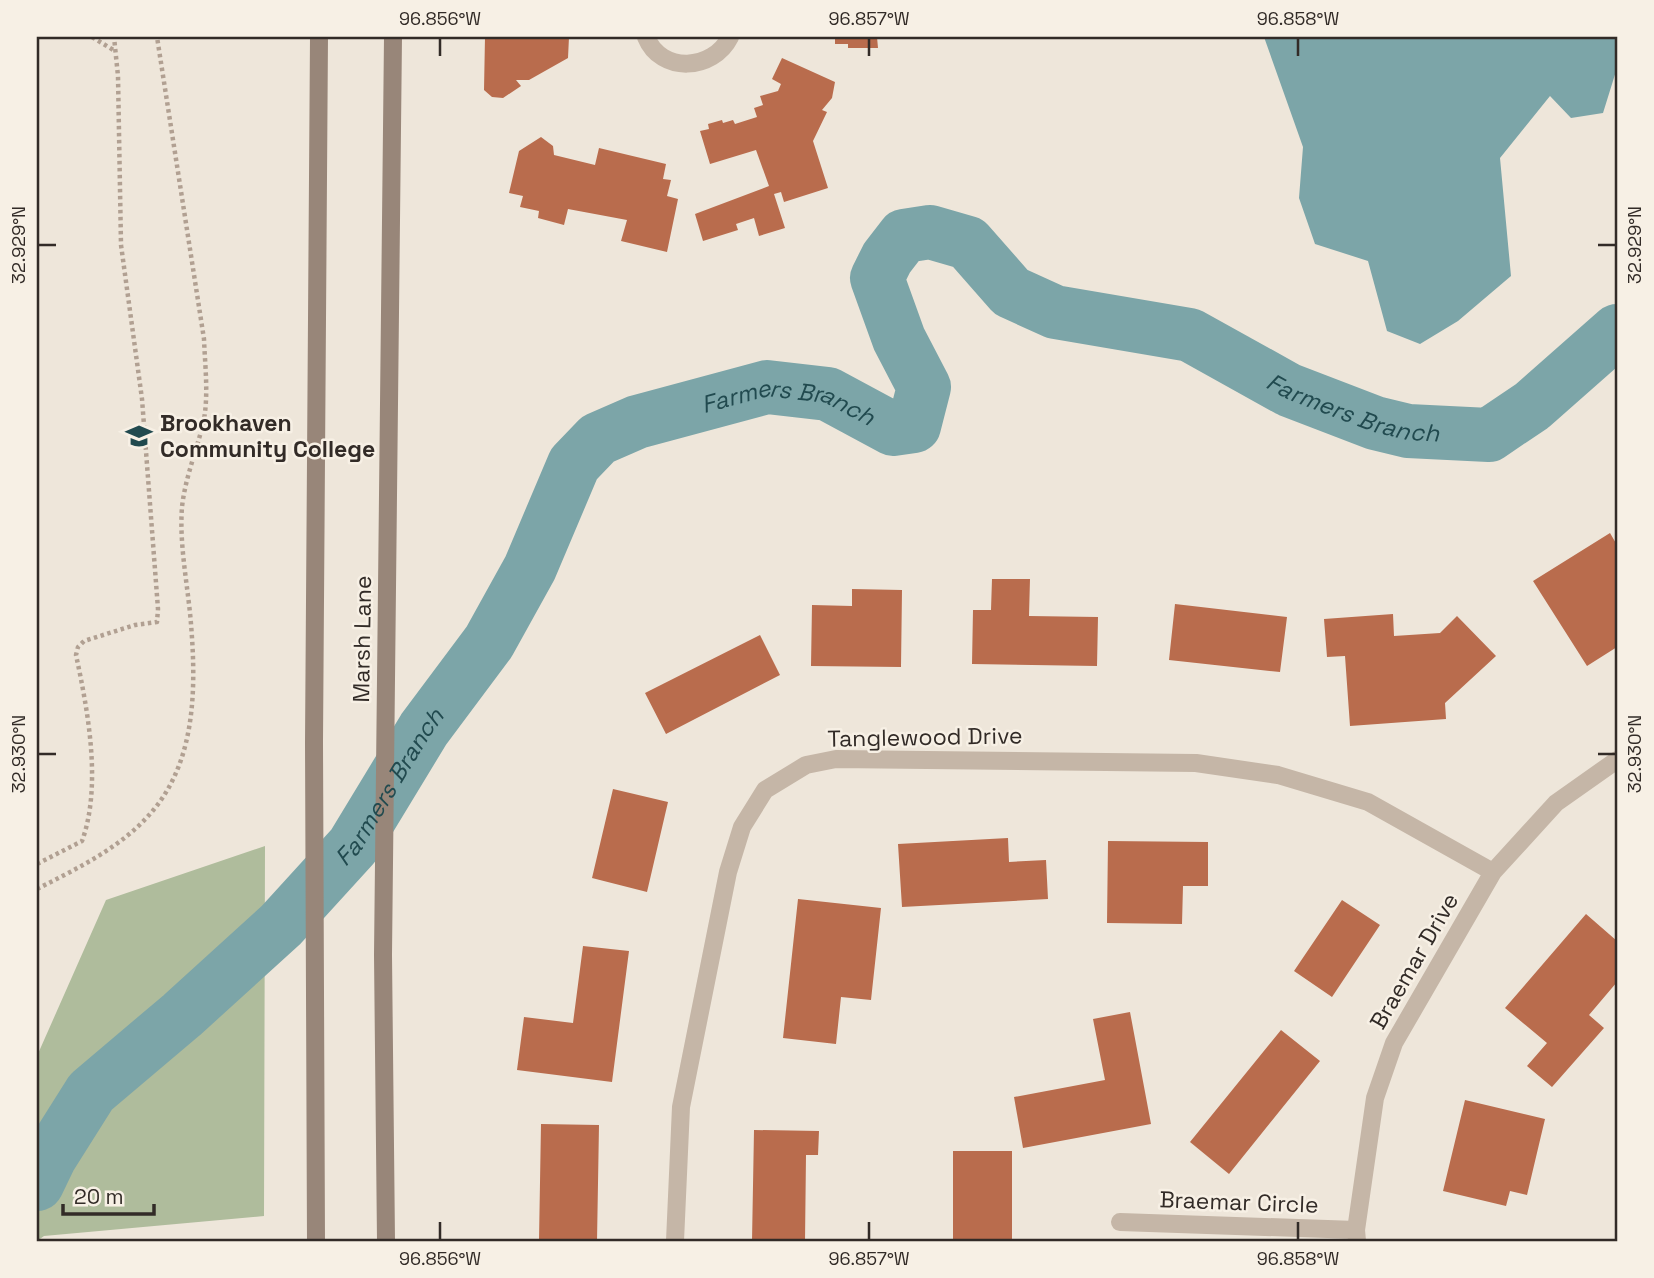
<svg xmlns="http://www.w3.org/2000/svg" width="1654" height="1278" viewBox="0 0 1654 1278" font-family="'Space Grotesk',sans-serif">
  <rect width="100%" height="100%" fill="#eee6da"/>
  <path fill="#afbc9c" d="M265,846L264,1216L44,1236L37,1241V1056L106,900Z"/>
  <path fill="#7ca5a8" d="M1264,37H1617V68L1603,113L1571,118L1550,96L1500,158L1511,276L1458,321L1420,344L1387,331L1368,261L1315,244L1299,198L1303,147Z"/>
  <g fill="none" stroke-linecap="round" stroke-linejoin="round">
    <path stroke="#7ca5a8" stroke-width="54" id="s1" d="M37,1184L50,1157L91,1092L182,1015L281,925L353,846L424,729L489,642L530,568L574,464L598,439L637,422L767,387L828,394L893,429L914,426L924,387L899,339L877,278L887,258L904,236L930,232L968,243L1011,292L1055,312L1190,335L1289,390L1375,423L1408,431L1489,435L1532,406L1617,331"/>
  </g>
  <path fill="#b96c4d" d="M485,37H569L568,58L529,80H516L521,86L503,98L492,97L484,90Z
    M835,37H877L878,48H848V44H835Z
    M782,58L835,82L832,98L822,110L827,112L813,141L828,188L784,202L781,192L774,194L785,228L759,236L754,218L736,224L738,230L703,241L695,214L769,186L756,150L710,164L700,131L709,129L708,124L722,120L723,123L733,120L735,124L757,117L754,108L763,105L760,96L778,91L781,84L772,79Z
    M541,137L553,146L554,155L595,165L599,148L666,164L663,179L671,180L667,196L678,199L667,252L621,241L627,220L568,209L564,225L538,218L539,211L520,207L523,196L509,193L519,151Z
    M1610,533L1617,545V647L1587,666L1533,581Z
    M992,579H1030L1029,616L1098,617L1097,666L972,664L973,610H991Z
    M852,589L902,590L901,667L811,666L812,605L852,606Z
    M1175,604L1287,617L1280,672L1169,660Z
    M1393,614L1394,636L1440,633L1457,616L1496,656L1445,703L1446,719L1350,726L1345,656L1327,657L1324,619Z
    M760,635L780,675L666,734L645,693Z
    M613,789L668,802L647,892L592,878Z
    M1008,838L1009,862L1046,860L1048,899L902,907L898,844Z
    M1108,841L1208,842V886H1183L1182,924L1107,923Z
    M798,899L881,908L871,1000L841,997L836,1044L783,1038Z
    M1342,900L1380,925L1332,997L1294,971Z
    M1586,914L1617,941V982L1589,1015L1604,1028L1552,1087L1527,1066L1547,1043L1505,1008Z
    M583,946L629,951L612,1082L517,1070L524,1017L573,1023Z
    M1130,1012L1151,1124L1023,1148L1014,1097L1105,1080L1093,1019Z
    M1281,1030L1320,1061L1229,1174L1190,1142Z
    M1465,1100L1545,1119L1527,1195L1510,1191L1506,1206L1443,1191Z
    M541,1124L599,1125L597,1241H539Z
    M754,1130L819,1131L818,1155H806L805,1241H752Z
    M953,1151H1012V1241H953Z"/>
  <g fill="none" stroke-linecap="round" stroke-linejoin="round">
    <path stroke="#b1a092" stroke-width="4.5" stroke-dasharray="3.5 3.5" stroke-linecap="butt" d="M92,37L115,51
      M37,864L82,841C102,786 88,711 76,655L78,647L84,641L135,625L157,622L158,609L142,399L121,245L118,76L114,37
      M37,889C78,868 125,846 155,808C196,757 196,686 191,624C188,586 179,545 182,507C185,479 196,452 203,424C209,397 205,367 204,339L157,37"/>
    <path stroke="#c5b6a7" stroke-width="18" d="M646,37C661,74 713,71 730,37
      M1120,1222L1356,1230
      M675,1241L681,1107L728,872L742,827L765,790L806,765L836,759L1196,763L1278,775L1368,802L1493,872
      M1357,1241L1356,1230L1375,1098L1394,1043L1493,872L1556,803L1617,760"/>
    <path stroke="#988679" stroke-width="18" d="M316,1241L314,742L319,37
      M386,1241L383,955L393,37"/>
  </g>
  <path fill="none" stroke="#322b27" stroke-width="2.5" d="M440,38V56M869,38V56M1298,38V56M38,245H56M1598,245H1616M38,754H56M1598,754H1616M440,1222V1240M869,1222V1240M1298,1222V1240"/>
  <defs>
    <g id="university-bare" transform="scale(2.1)"><path d="M0-5L7-2L0 1L-7-2ZM-4 1L0 2.5L4 1V4Q0 6-4 4Z" fill="#214a4f" stroke="#f7f0e5" stroke-width="2.5" paint-order="stroke"/></g>
  </defs>
  <g fill-rule="evenodd">
    <use href="#university-bare" x="139" y="436"/>
  </g>
  <g text-anchor="middle" dominant-baseline="central" stroke-width="5" stroke-linejoin="round" paint-order="stroke">
    <g font-size="23" font-weight="bold" fill="#322b27" stroke="#f7f0e5" text-anchor="start">
      <text x="160" y="423">Brookhaven<tspan x="160" dy="26">Community College</tspan></text>
    </g>
    <g font-size="23" fill="#322b27" stroke="#f7f0e5">
      <text transform="translate(362 639) rotate(-89)">Marsh Lane</text>
      <text transform="translate(925 737) rotate(-1)">Tanglewood Drive</text>
      <text transform="translate(1414 961) rotate(-60)">Braemar Drive</text>
      <text transform="translate(1239 1202) rotate(2)">Braemar Circle</text>
    </g>
    <g font-size="24" font-style="italic" fill="#214a4f" stroke="#f7f0e5">
      <text stroke="none"><textPath href="#s1" startOffset="1984">Farmers Branch</textPath></text>
      <text stroke="none"><textPath href="#s1" startOffset="1144">Farmers Branch</textPath></text>
      <text stroke="none"><textPath href="#s1" startOffset="536">Farmers Branch</textPath></text>
    </g>
  </g>
  <rect width="1654" height="1278" fill="none" stroke="#f7f0e5" stroke-width="77"/>
  <path d="M63 1204v10h91v-10" fill="none" stroke="#322b27" stroke-width="3.5"/>
  <text x="74" y="1204" font-size="21" fill="#322b27" stroke="#f7f0e5" stroke-width="5" paint-order="stroke">20 m</text>
  <rect x="38" y="38" width="1578" height="1202" fill="none" stroke="#322b27" stroke-width="2.5"/>
  <g font-size="18" text-anchor="middle" fill="#322b27">
    <text x="440" y="25">96.856°W</text>
    <text x="869" y="25">96.857°W</text>
    <text x="1298" y="25">96.858°W</text>
    <text transform="translate(1635 245) rotate(-90)" y="6">32.929°N</text>
    <text transform="translate(19 245) rotate(-90)" y="6">32.929°N</text>
    <text transform="translate(1635 754) rotate(-90)" y="6">32.930°N</text>
    <text transform="translate(19 754) rotate(-90)" y="6">32.930°N</text>
    <text x="440" y="1265">96.856°W</text>
    <text x="869" y="1265">96.857°W</text>
    <text x="1298" y="1265">96.858°W</text>
  </g>
</svg>
